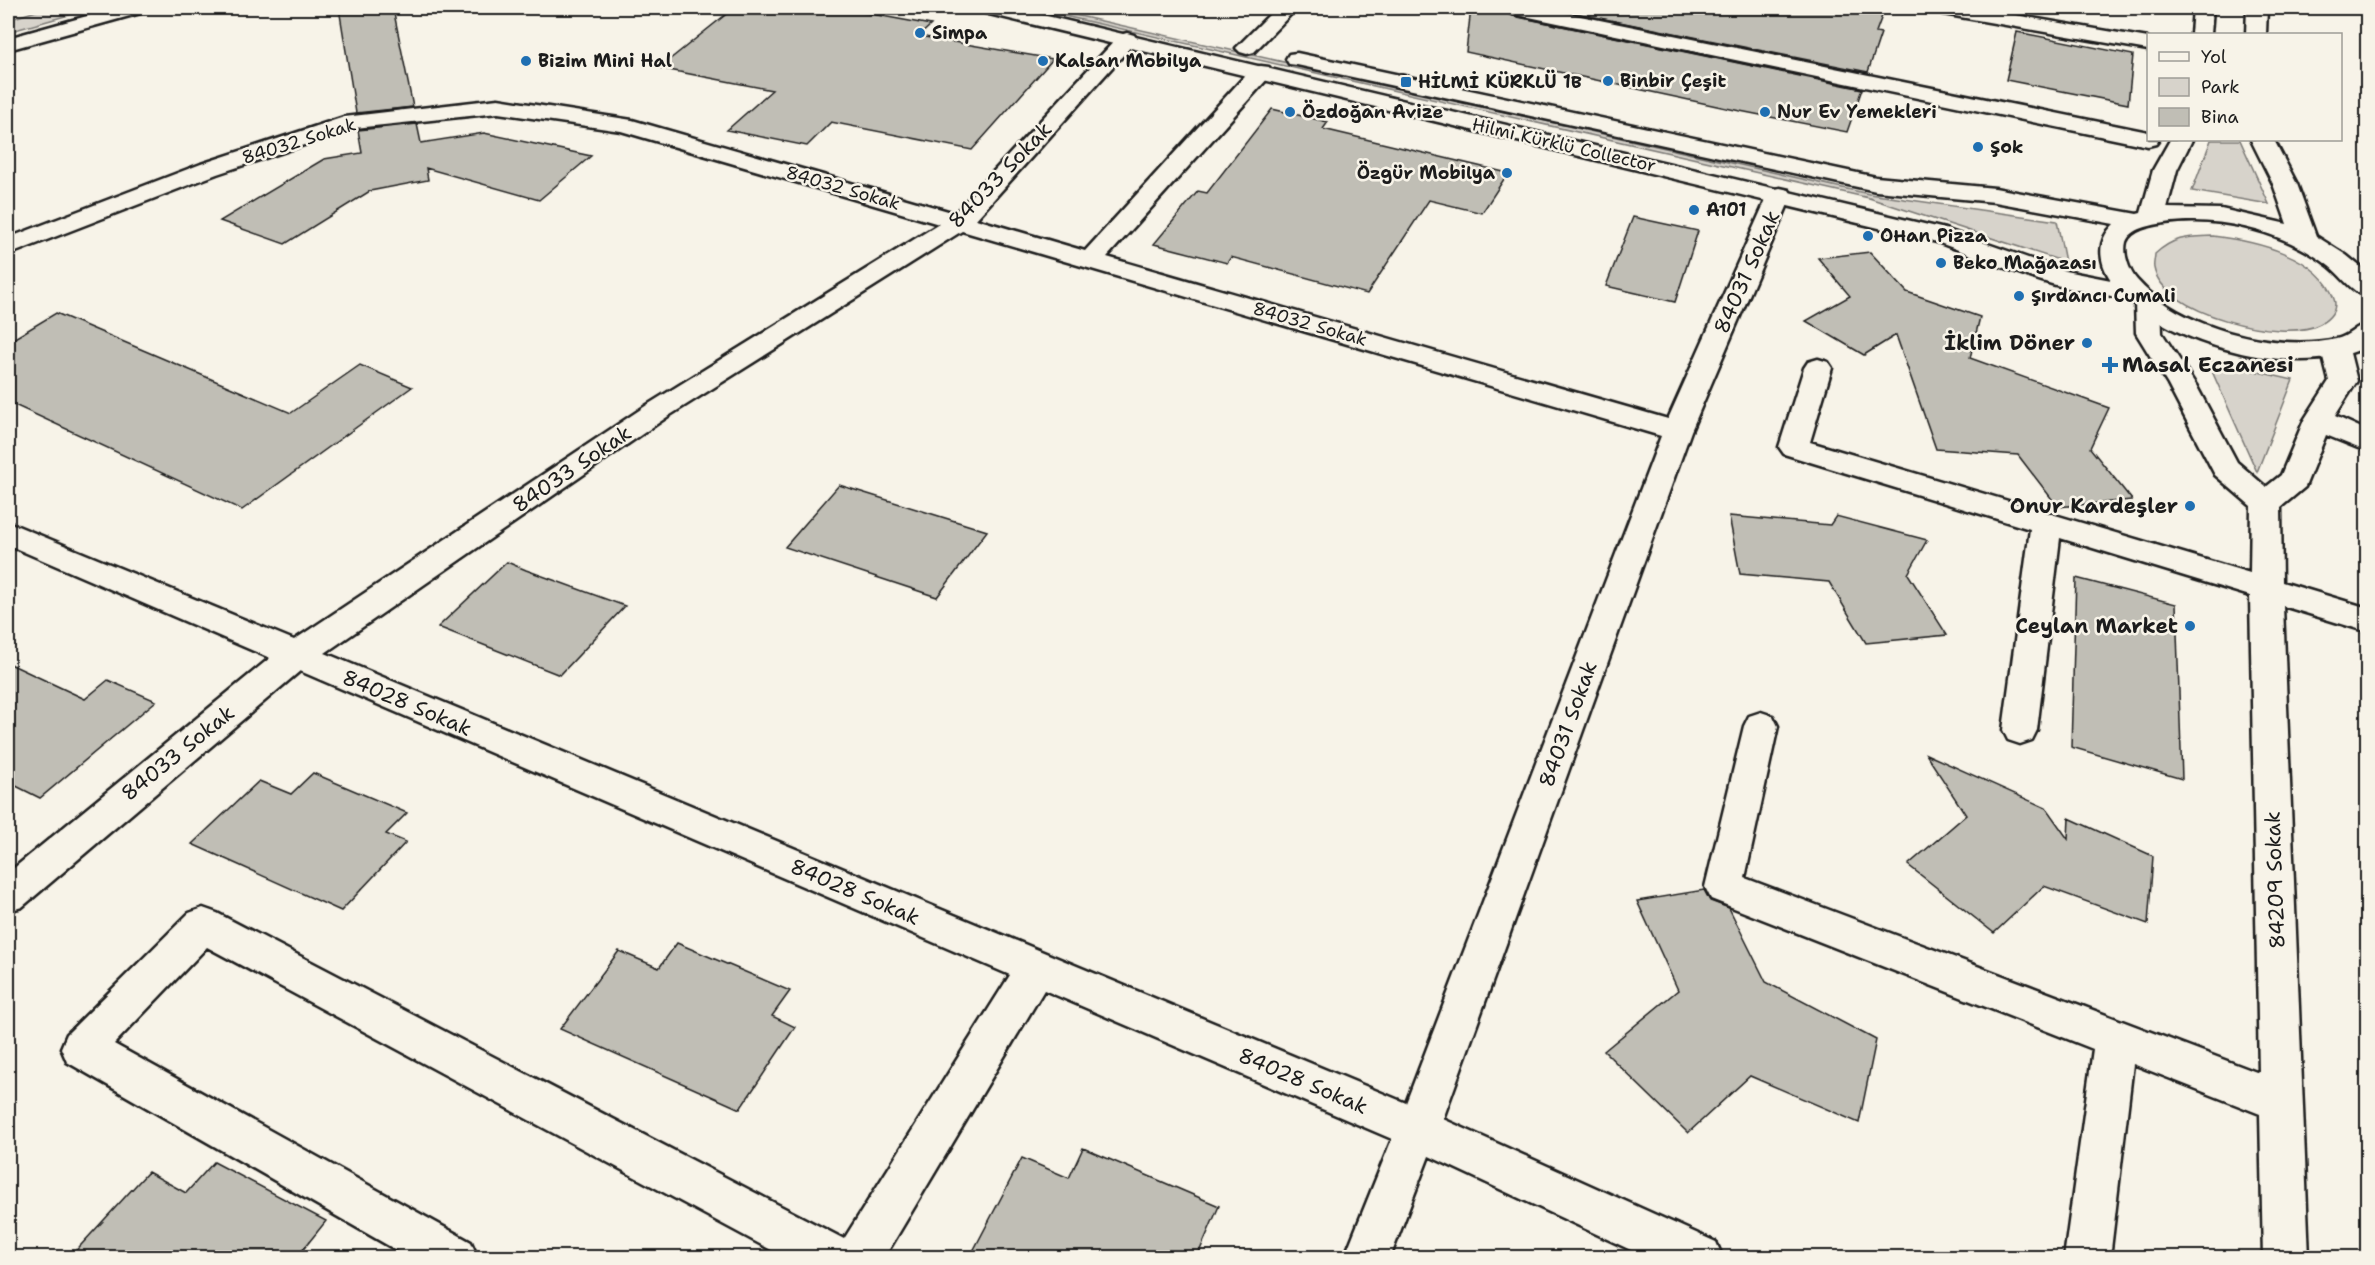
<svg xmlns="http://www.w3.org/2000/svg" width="2375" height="1265" viewBox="0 0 2375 1265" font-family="'Shantell Sans',sans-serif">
  <rect width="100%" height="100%" fill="#f7f3e8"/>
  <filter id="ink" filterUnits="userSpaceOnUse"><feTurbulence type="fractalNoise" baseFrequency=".0167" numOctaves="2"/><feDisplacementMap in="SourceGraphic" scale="12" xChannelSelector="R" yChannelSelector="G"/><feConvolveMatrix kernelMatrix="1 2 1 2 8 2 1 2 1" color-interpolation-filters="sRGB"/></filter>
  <g filter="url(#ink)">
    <path fill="#d7d3cb" stroke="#7a7874" stroke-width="1.5" d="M45,8H94L8,32V20Z
      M1029,8H1044L1869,194L2057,221L2065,262L1869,198Z
      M2211,140H2240L2269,204L2192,191Z
      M2213,236C2254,241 2319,255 2334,299C2338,310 2329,319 2320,324C2283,344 2162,313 2154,268C2153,264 2155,258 2155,254C2174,236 2189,237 2213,236Z
      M2207,360L2293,380L2257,472Z"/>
    <path fill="#c0beb5" stroke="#1c1c1c" stroke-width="1.5" d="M339,8H393L413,107L356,113Z
      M734,8H839L931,25L919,36L1053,59L972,150L831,122L807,146L727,130L772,90L659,68Z
      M1471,8H1502L1505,13L1513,16L1862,89L1847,132L1740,111L1466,52Z
      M1550,8H1885L1876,32L1881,33L1868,72Z
      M2017,32L2133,55L2128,104L2006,80Z
      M1272,109L1328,122L1323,129L1508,173L1482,213L1429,200L1367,294L1231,257L1227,263L1154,244L1198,191L1207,193Z
      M417,124L421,143L484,133L591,156L539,200L426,168L428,180L370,191L285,244L220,221L324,159L362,153L358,130Z
      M1633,217L1698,231L1675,302L1606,286Z
      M1870,252L1907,292L1980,317L1970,358L2109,408L2090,448L2132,500L2058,507L2018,455L1936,449L1896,335L1864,355L1806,321L1850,296L1818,258Z
      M56,313L291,413L360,365L412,387L242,510L8,402V342Z
      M839,485L987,531L937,597L785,547Z
      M1729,516L1830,525L1836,516L1927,540L1908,574L1947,635L1866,643L1829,582L1740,574Z
      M507,562L526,570L625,606L560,675L438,627Z
      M2076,578L2176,604L2182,779L2071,747Z
      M8,663L85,699L108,680L156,701L40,798L8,782Z
      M1926,754L2046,808L2068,839L2069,818L2153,856L2148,924L2044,886L1994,933L1908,865L1966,815Z
      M313,773L407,813L386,834L406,842L341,911L192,844L259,781L291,794Z
      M1704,890L1710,901L1729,908L1766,982L1876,1040L1859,1123L1750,1076L1688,1133L1604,1051L1678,990L1637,901Z
      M677,943L790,991L772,1016L795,1027L740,1109L560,1029L619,951L659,968Z
      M1083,1148L1219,1206L1197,1257H970L1022,1158L1069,1178Z
      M214,1162L326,1221L297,1257H70L148,1172L186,1193Z"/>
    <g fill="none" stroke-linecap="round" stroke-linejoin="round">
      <g stroke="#1c1c1c" stroke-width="5">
        <path id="minor" d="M1276,8H1297L1254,52L1247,54L1240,52L1236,48Z
          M1504,8H1541L2148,132V140H2159L2156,144L2148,146L1514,14L1507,12Z
          M1933,8H1975L2148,38V50L1943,14L1936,12Z
          M1127,33L1134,35L1137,39L1134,43L976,219L1085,251L1253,67L1261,66L1269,67L1272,72L1269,77L1107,257L1668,419L1768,195L1771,190L1780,188L1789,190L1792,195L1691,431L1443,1119L1716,1242L1723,1258H1648L1429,1156L1390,1258H1344L1392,1139L1044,990L884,1258H786L207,947L114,1044L471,1242L478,1258H410L67,1062L61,1048L67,1034L189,913L203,908L217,913L844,1239L1010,975L300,671L22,907L8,911V873L270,658L8,545V522L294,640L647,405L939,224L621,131L498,113L355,128L217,174L8,255V238L201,164L344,117L498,99L632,120L955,213L1120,35ZM962,231L1661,436L1406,1103L325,653L667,417Z
          M2148,294L2157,296L2161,302L2162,333L2196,385L2237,462L2266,487L2281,475L2304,420L2329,381L2321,349L2325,343L2335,341L2345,343L2349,349L2357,381L2335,416L2368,431V452L2326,435L2305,487L2281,507L2282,582L2368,608V632L2283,606L2309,1258H2263L2260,1114L2133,1064L2110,1258H2064L2093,1049L1711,899L1705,887L1744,726L1749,716L1761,712L1773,716L1778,726L1745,878L2259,1073L2250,596L2060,538L2037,730L2032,740L2020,744L2008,740L2003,730L2030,529L1784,454L1779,447L1804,368L1808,362L1818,359L1828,362L1832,368L1810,442L2250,573L2251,506L2215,475L2168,385L2136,333L2135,302L2139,296Z"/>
      </g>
      <g stroke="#1c1c1c" stroke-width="5">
        <path id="major" d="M116,8H147L144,12L8,50V38Z
          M979,8H1013L1945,229L2065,271L2111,280C2098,261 2097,240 2114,224L1995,202L1876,191L1297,65L1289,64L1286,59L1289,54L1297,53L1876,177L1995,188L2137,214L2141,213L2153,170L2170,140H2192L2177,170L2167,208L2221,209L2287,224L2273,184L2251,140H2274L2297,184L2316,236L2346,255L2368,273V297C2352,293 2342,276 2329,266C2285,232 2221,215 2165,223C2153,225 2131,228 2126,242C2123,254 2129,271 2137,280C2179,328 2275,352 2336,339C2349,337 2355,326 2368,323V346C2311,375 2218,354 2165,325C2152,318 2138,303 2123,299C2100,292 2075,291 2052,284C2013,273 1975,256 1937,242L989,14L982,12Z
          M2193,8H2213L2211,34H2191Z
          M2247,8H2267L2266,34H2246Z"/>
      </g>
      <use href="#minor" fill="#f7f3e8" fill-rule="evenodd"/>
      <use href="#major" fill="#f7f3e8" fill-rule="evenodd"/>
    </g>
  </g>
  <g fill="#1f6fb2" stroke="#f7f3e8" stroke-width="2">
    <circle cx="920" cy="33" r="6"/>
    <circle cx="526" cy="61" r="6"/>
    <circle cx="1043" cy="61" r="6"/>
    <circle cx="1608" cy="81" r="6"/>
    <rect x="1400" y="76" width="12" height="12" rx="3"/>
    <circle cx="1290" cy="112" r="6"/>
    <circle cx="1765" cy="112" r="6"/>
    <circle cx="1978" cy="147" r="6"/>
    <circle cx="1507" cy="173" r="6"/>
    <circle cx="1694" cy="210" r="6"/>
    <circle cx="1868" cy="236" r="6"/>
    <circle cx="1941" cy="263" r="6"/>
    <circle cx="2019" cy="296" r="6"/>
    <circle cx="2087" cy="343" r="6"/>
    <path d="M2107 356h6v6h6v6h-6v6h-6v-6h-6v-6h6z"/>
    <circle cx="2190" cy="506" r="6"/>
    <circle cx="2190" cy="626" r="6"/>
  </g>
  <g text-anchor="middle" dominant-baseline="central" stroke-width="5" stroke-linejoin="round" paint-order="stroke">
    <g font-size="18" font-weight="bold" fill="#1c1c1c" stroke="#f7f3e8" text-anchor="start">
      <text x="932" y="33">Simpa</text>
      <text x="538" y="61">Bizim Mini Hal</text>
      <text x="1055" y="61">Kalsan Mobilya</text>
      <text x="1620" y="81">Binbir Çeşit</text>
      <text x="1418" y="82">HİLMİ KÜRKLÜ 1B</text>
      <text x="1302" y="112">Özdoğan Avize</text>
      <text x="1777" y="112">Nur Ev Yemekleri</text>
      <text x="1990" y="147">Şok</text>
      <text x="1495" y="173" text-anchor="end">Özgür Mobilya</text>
      <text x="1706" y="210">A101</text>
      <text x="1880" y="236">OHan Pizza</text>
      <text x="1953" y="263">Beko Mağazası</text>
      <text x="2031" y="296">Şırdancı Cumali</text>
    </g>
    <g font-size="18" fill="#1c1c1c" stroke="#f7f3e8">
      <text transform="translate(299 141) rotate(-17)">84032 Sokak</text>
      <text transform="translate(1564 145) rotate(13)">Hilmi Kürklü Collector</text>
      <text transform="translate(843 188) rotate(16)">84032 Sokak</text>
      <text transform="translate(1310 324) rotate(16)">84032 Sokak</text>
    </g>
    <g font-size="21" fill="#1c1c1c" stroke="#f7f3e8">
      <text transform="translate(1000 175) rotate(-46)">84033 Sokak</text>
      <text transform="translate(1747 272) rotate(-66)">84031 Sokak</text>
      <text transform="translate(572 469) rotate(-34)">84033 Sokak</text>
      <text transform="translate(407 703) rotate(23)">84028 Sokak</text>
      <text transform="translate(1568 724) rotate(-70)">84031 Sokak</text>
      <text transform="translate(178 753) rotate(-39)">84033 Sokak</text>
      <text transform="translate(2275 880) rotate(-92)">84209 Sokak</text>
      <text transform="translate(855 892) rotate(23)">84028 Sokak</text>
      <text transform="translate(1303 1081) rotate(23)">84028 Sokak</text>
    </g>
    <g font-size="21" font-weight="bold" fill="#1c1c1c" stroke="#f7f3e8" text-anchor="end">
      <text x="2075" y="343">İklim Döner</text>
      <text x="2122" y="365" text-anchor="start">Masal Eczanesi</text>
      <text x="2178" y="506">Onur Kardeşler</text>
      <text x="2178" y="626">Ceylan Market</text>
    </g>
  </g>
  <rect width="2375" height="1265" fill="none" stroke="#f7f3e8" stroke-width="30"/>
  <rect x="15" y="15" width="2345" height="1235" fill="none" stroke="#1c1c1c" stroke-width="2" filter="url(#ink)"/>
  <rect x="2147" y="33" width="195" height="108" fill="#f7f3e8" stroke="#9f9d96" stroke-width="1.5"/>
  <rect x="2159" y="52" width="30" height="9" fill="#f7f3e8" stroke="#9f9d96" stroke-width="1.5"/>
  <text x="2201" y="63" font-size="18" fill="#1c1c1c">Yol</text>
  <rect x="2159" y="78" width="30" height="18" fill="#d7d3cb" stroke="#9f9d96" stroke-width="1.5"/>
  <text x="2201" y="93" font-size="18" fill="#1c1c1c">Park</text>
  <rect x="2159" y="108" width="30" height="18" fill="#c0beb5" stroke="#9f9d96" stroke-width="1.5"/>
  <text x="2201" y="123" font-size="18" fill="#1c1c1c">Bina</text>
</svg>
